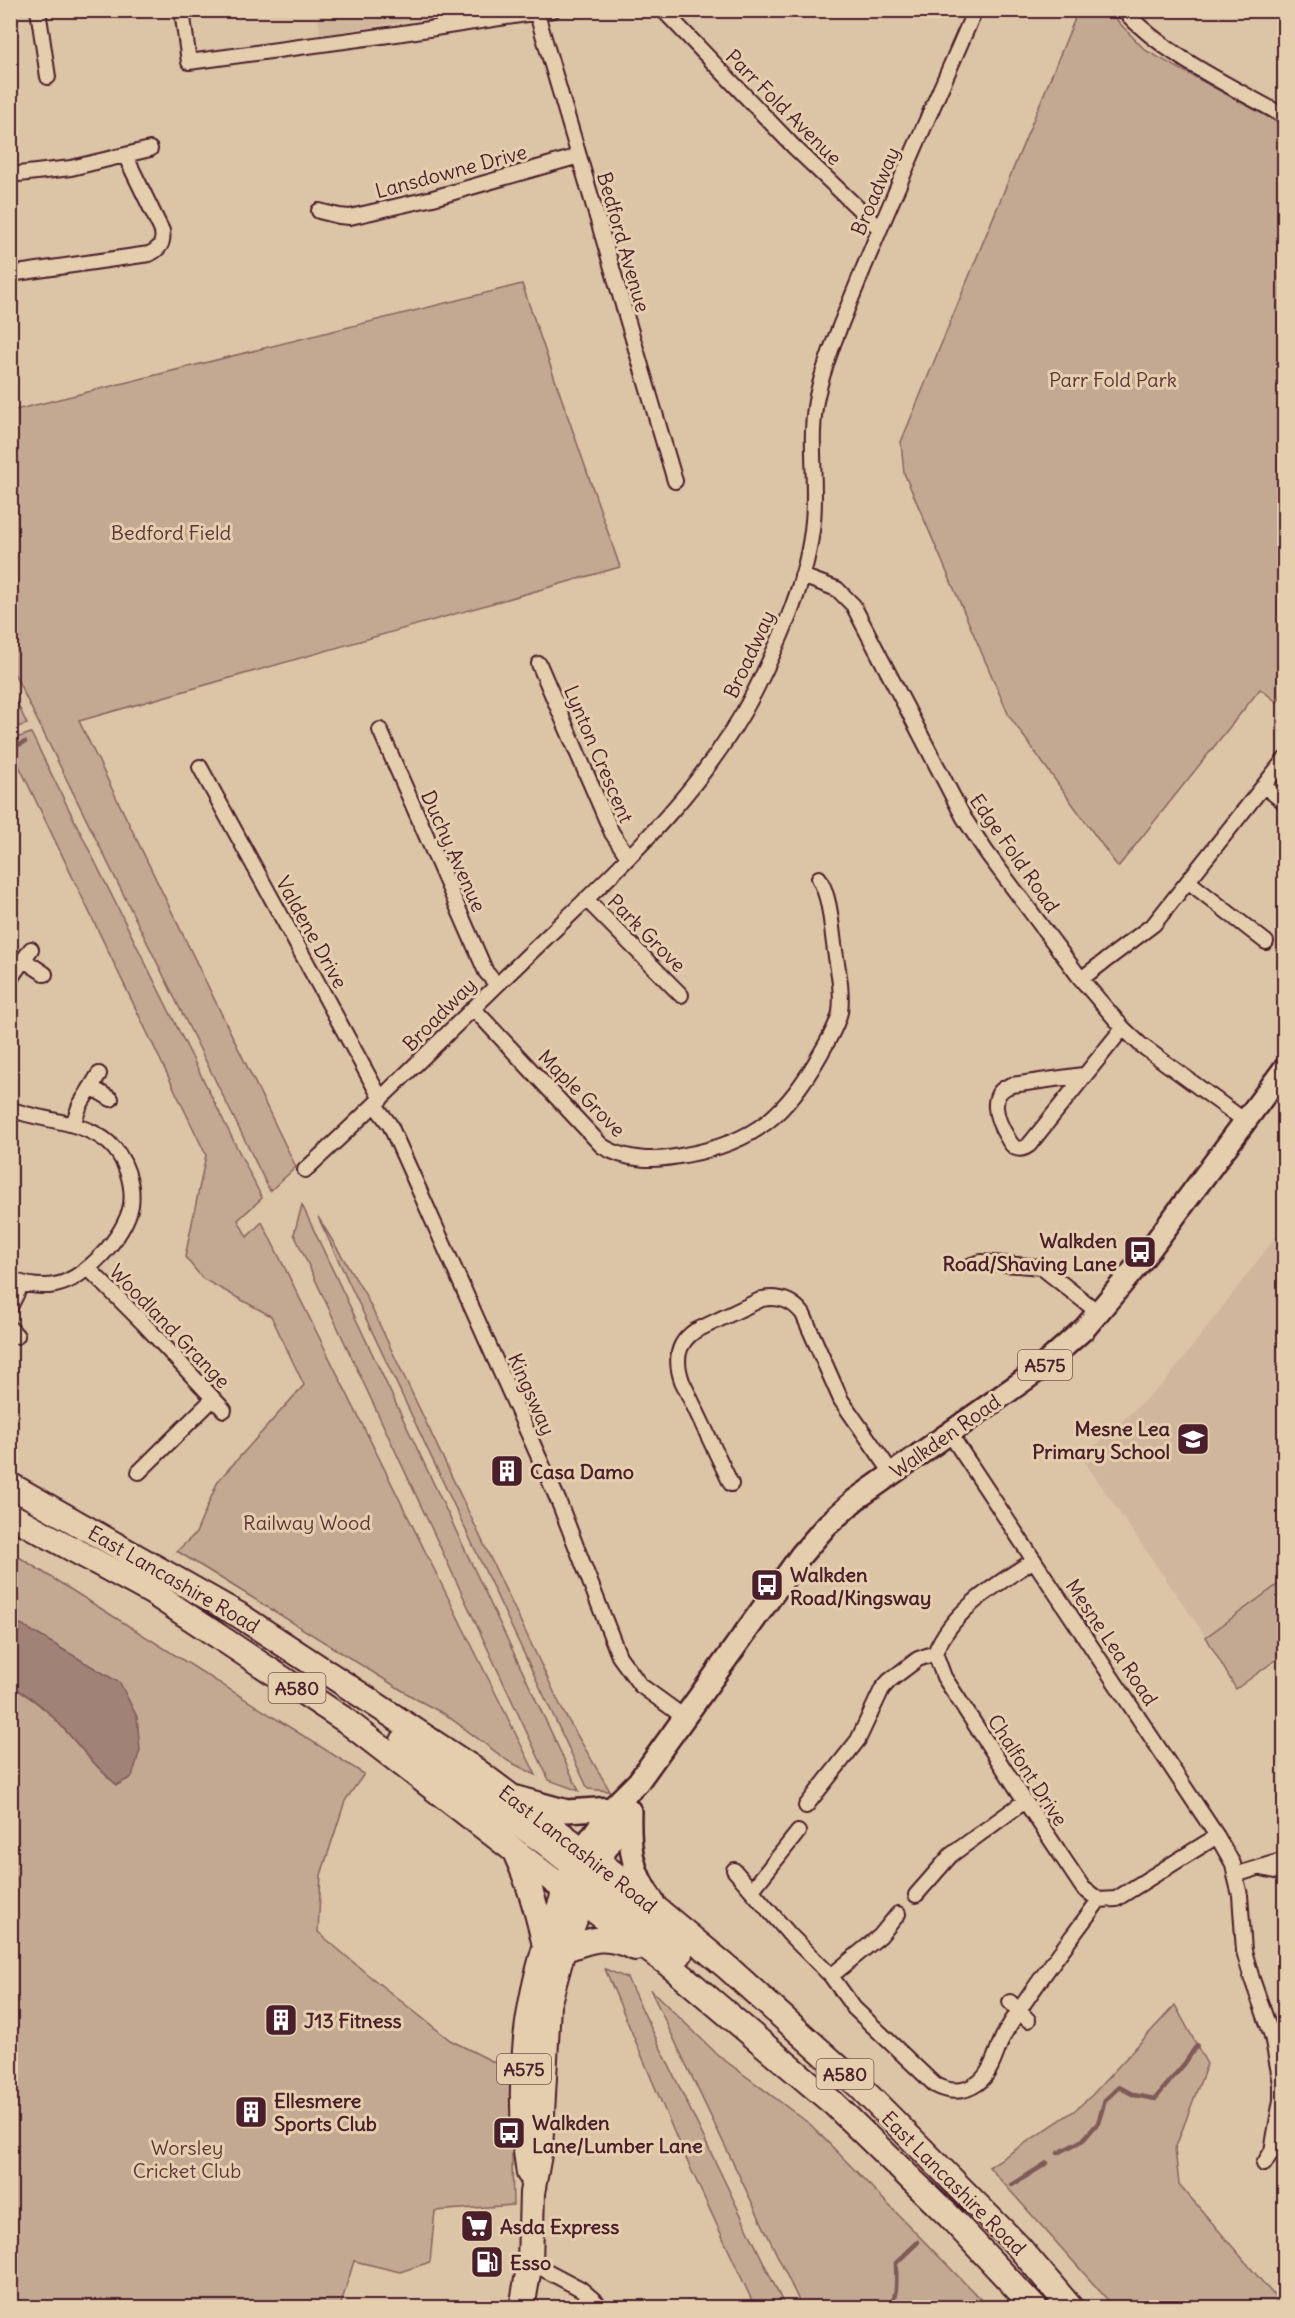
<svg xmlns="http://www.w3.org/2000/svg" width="1295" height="2318" viewBox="0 0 1295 2318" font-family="Delius,sans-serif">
  <rect width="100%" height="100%" fill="#dcc4a6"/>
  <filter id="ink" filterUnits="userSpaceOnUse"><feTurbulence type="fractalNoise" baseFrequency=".0167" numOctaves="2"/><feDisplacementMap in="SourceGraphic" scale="12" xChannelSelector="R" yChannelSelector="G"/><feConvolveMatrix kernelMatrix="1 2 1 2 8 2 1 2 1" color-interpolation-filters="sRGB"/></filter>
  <g filter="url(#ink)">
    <path fill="#d0b69c" d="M317,10H467V11L320,35Z
      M1284,1226V1580L1206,1637L1082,1458L1167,1380Z"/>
    <path fill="#c3a892" stroke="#86645e" stroke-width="1.5" d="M1078,11H1108L1145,50L1284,126V693L1277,702L1260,689L1118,867L1009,716L904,473L901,442Z
      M522,284L620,567L79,721L296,1167L270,1191L11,667V411Z
      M11,690L27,724L11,729H10Z
      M31,733L262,1198L238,1220L247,1237L262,1222L536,1775L508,1761L446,1715L416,1699L177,1551L196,1533L218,1481L304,1385L271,1316L203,1279L185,1257L206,1155L11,749V740Z
      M302,1205L579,1791L549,1780L294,1234Z
      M318,1217L365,1294L564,1713L610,1791L588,1789Z
      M11,1552L364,1774L345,1801L321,1875L318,1932L367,1974L450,2040L510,2070L513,2205L435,2211L430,2262L400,2272L354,2261L340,2307H11L10,1686C58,1709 77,1752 116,1784L20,1624L11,1626Z
      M1284,1580V1654L1236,1689L1206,1637Z
      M605,1969L627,1978L785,2307H755L677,2139Z
      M650,1989L719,2056L811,2125L988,2307H802Z
      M1175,2005L1207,2064L1175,2149L1179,2184L1277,2299L1284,2293V2307H1114L989,2167L1074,2111L1092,2095Z"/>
    <path fill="#a18276" stroke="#7e5a58" stroke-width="1.5" d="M20,1624L120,1683L137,1717L140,1750L132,1777L117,1785C77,1752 58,1709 11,1686V1626Z"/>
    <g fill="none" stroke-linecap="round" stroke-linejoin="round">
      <path stroke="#7e5a58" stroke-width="4.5" d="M10,749L25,742
        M1058,2153L1083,2140L1098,2123L1105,2100L1119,2087L1134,2095L1155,2099L1185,2063L1197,2045
        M1012,2185L1047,2163
        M888,2308C899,2297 896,2277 896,2263L918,2242"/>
      <g stroke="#4a1f2b" stroke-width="18">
        <path id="street" d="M38,10L48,77
          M182,10L189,62L396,34L553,10
          M663,10L794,147L880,229
          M1123,10C1167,57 1229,85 1284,116
          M537,14L675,481
          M10,175L71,168L150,149
          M319,211L339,216L350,217L433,198L579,156
          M10,274L149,254C160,249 164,243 162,231L125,155
          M802,576L837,589L853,605L964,818L987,853L1081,979L1123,1028L1141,1045L1245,1121
          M539,664L612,833L628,857
          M380,730L486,972L497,985
          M200,767L381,1099
          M1264,786L1284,802
          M1189,882L1266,942
          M586,899L681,995
          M24,960L45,974
          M10,979L31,949
          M1081,979L1154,924L1284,760
          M473,1008L602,1146C628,1162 656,1161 685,1155C756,1142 787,1114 821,1053C828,1040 837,1027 840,1012C843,989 837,966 834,944C831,921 830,898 819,878
          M1083,1075L1012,1085C986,1092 997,1121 1007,1137C1009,1141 1012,1146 1016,1148C1021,1150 1025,1148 1029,1145L1123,1028
          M91,1087L111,1099
          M375,1105L390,1125L558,1500L619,1656L640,1685L684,1717
          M10,1109C43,1122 81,1119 109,1143C125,1157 134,1184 131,1205C126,1235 85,1280 55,1285C39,1288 25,1285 10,1279
          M73,1124L80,1105L99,1074
          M305,1170C378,1103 448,1032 520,963C605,880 700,799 755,691C781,639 808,579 813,521C817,479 808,438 817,396C827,353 846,313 862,272C898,184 937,98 975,10
          M971,1265L981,1262L1041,1267L1099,1313
          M88,1268L143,1323L224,1410
          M10,1307L22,1283
          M10,1328L17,1336
          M950,1434L1217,1836L1233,1864L1235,1875L1240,1895L1244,1951L1252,1979L1272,2036L1281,2083V2100L1272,2151L1264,2164
          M139,1472L213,1399
          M731,1484L682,1381C675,1361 676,1344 695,1331L762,1299C779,1296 792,1300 803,1314L841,1400L892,1473
          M935,1653L944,1677L1025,1801L1083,1888L1099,1900
          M806,1806L858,1740L882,1689L889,1681L918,1659L935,1653C953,1609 996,1585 1034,1560
          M1262,1868L1284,1873
          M734,1870L790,1935L831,1976L854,2008L935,2085C950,2093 964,2093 978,2083C994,2071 996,2048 1006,2031C1033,1986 1068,1943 1099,1900L1116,1899L1217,1836
          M1235,1875L1284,1860
          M752,1890L798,1832
          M916,1895L951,1855L1025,1801
          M831,1976L880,1936L898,1914
          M1010,2002L1028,2020
          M530,2262L581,2289L603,2308"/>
      </g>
      <g stroke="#4a1f2b" stroke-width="26">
        <path id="primary" d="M516,1797L567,1811L612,1808
          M630,1811C629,1847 631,1871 653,1901
          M582,1850L612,1808L638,1782L801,1555L826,1526L855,1500L1037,1371L1085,1328L1142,1260L1284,1069
          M598,1862L630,1812"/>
      </g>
      <g stroke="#4a1f2b" stroke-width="28">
        <path id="highway" d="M10,1485L239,1615L477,1771L612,1872L728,1968L857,2084L1018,2246L1071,2308
          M10,1515L153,1593L345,1720L564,1889L667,1963L833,2103L950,2217L1035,2308
          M403,1741L544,1842L574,1866L581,1876L584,1887
          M582,1850L591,1880L680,1954
          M515,1852C529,1882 538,1913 545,1946
          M563,1950C593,1939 605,1934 635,1948
          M529,2173C515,2085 525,1993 558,1911C563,1899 565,1887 570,1876
          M522,2308L530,2262L532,2193L540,2149L548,2005L563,1950L587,1889"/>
      </g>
      <use href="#street" stroke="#e5ceae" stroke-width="14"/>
      <use href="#primary" stroke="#e5ceae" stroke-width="21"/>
      <use href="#highway" stroke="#e5ceae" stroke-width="24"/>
    </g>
  </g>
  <defs>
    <g id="bus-square" transform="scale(1.725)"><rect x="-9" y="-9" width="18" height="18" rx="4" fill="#4a1f2b" stroke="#e5ceae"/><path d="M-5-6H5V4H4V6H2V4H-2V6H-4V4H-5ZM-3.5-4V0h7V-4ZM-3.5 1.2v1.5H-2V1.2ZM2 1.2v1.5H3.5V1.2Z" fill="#fff"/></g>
    <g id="school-square" transform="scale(1.725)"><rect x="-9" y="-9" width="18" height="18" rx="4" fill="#4a1f2b" stroke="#e5ceae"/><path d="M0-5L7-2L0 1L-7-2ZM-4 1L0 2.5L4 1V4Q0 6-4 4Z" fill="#fff"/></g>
    <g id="building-square" transform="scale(1.725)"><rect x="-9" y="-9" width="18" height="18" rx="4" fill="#4a1f2b" stroke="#e5ceae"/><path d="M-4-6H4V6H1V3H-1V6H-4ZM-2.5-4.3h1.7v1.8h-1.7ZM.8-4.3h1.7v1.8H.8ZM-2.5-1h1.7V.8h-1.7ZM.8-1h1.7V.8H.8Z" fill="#fff"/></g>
    <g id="supermarket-square" transform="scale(1.725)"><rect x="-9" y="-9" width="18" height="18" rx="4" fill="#4a1f2b" stroke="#e5ceae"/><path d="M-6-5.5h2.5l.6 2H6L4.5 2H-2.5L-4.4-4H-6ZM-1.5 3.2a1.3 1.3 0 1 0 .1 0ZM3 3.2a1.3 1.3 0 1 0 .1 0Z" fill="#fff"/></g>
    <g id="fuel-square" transform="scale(1.725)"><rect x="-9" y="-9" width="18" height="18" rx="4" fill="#4a1f2b" stroke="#e5ceae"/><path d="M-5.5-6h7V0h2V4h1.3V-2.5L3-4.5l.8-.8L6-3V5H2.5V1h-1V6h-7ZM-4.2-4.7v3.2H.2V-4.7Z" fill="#fff"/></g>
  </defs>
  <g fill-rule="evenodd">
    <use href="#bus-square" x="1140" y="1252"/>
    <use href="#school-square" x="1193" y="1439"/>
    <use href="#building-square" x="507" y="1471"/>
    <use href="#bus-square" x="767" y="1585"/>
    <use href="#building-square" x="281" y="2020"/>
    <use href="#building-square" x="251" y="2112"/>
    <use href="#bus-square" x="509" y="2133"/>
    <use href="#supermarket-square" x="477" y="2226"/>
    <use href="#fuel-square" x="487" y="2262"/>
  </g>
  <g text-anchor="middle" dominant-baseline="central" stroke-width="6" stroke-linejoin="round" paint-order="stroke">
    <g fill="#e5ceae" stroke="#785452" stroke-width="1.5">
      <rect x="1018" y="1350" width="54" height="30" rx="4.5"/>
      <rect x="268.5" y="1673" width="57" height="30" rx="4.5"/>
      <rect x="497" y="2054" width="54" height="30" rx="4.5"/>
      <rect x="816.5" y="2059" width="57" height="30" rx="4.5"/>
    </g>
    <g font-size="18" font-weight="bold" fill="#4a1f2b">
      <text x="1045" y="1365">A575</text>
      <text x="297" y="1688">A580</text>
      <text x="524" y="2069">A575</text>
      <text x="845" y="2074">A580</text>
    </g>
    <g font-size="20" fill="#4a1f2b" stroke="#e5ceae">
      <text transform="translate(784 107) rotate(45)">Parr Fold Avenue</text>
      <text transform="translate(451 171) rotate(-15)">Lansdowne Drive</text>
      <text transform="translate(875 191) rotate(-67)">Broadway</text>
      <text transform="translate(624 242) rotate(74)">Bedford Avenue</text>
      <text transform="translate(749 654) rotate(-65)">Broadway</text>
      <text transform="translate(599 754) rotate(67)">Lynton Crescent</text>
      <text transform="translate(454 851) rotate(66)">Duchy Avenue</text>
      <text transform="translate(1015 853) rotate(55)">Edge Fold Road</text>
      <text transform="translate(312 932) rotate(61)">Valdene Drive</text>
      <text transform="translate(647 933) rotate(45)">Park Grove</text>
      <text transform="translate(439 1014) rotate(-45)">Broadway</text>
      <text transform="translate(582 1093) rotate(45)">Maple Grove</text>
      <text transform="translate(170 1326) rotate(46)">Woodland Grange</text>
      <text transform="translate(532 1394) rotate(66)">Kingsway</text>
      <text transform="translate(945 1436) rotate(-35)">Walkden Road</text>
      <text transform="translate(174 1579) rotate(30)">East Lancashire Road</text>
      <text transform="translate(1112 1642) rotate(56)">Mesne Lea Road</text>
      <text transform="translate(1028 1770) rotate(57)">Chalfont Drive</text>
      <text transform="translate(578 1849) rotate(38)">East Lancashire Road</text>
      <text transform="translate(954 2183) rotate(45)">East Lancashire Road</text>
    </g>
    <g font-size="20" fill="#5c343a" stroke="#e5ceae">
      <text x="1113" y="379">Parr Fold Park</text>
      <text x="171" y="532">Bedford Field</text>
      <text x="307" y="1522">Railway Wood</text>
      <text x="187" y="2147">Worsley<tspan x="187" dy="23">Cricket Club</tspan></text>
    </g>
    <g font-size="20" font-weight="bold" fill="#4a1f2b" stroke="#e5ceae" text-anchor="start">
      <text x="1117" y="1240" text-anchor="end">Walkden<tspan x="1117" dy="23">Road/Shaving Lane</tspan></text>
      <text x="1170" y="1428" text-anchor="end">Mesne Lea<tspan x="1170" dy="23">Primary School</tspan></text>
      <text x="530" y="1471">Casa Damo</text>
      <text x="790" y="1574">Walkden<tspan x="790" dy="23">Road/Kingsway</tspan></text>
      <text x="304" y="2020">J13 Fitness</text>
      <text x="274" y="2100">Ellesmere<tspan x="274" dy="23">Sports Club</tspan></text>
      <text x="532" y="2122">Walkden<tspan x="532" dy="23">Lane/Lumber Lane</tspan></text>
      <text x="500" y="2226">Asda Express</text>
      <text x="510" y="2262">Esso</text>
    </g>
  </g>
  <rect width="1295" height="2318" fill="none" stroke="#e5ceae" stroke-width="36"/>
  <rect x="18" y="18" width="1259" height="2282" fill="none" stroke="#4a1f2b" stroke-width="2" filter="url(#ink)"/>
</svg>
